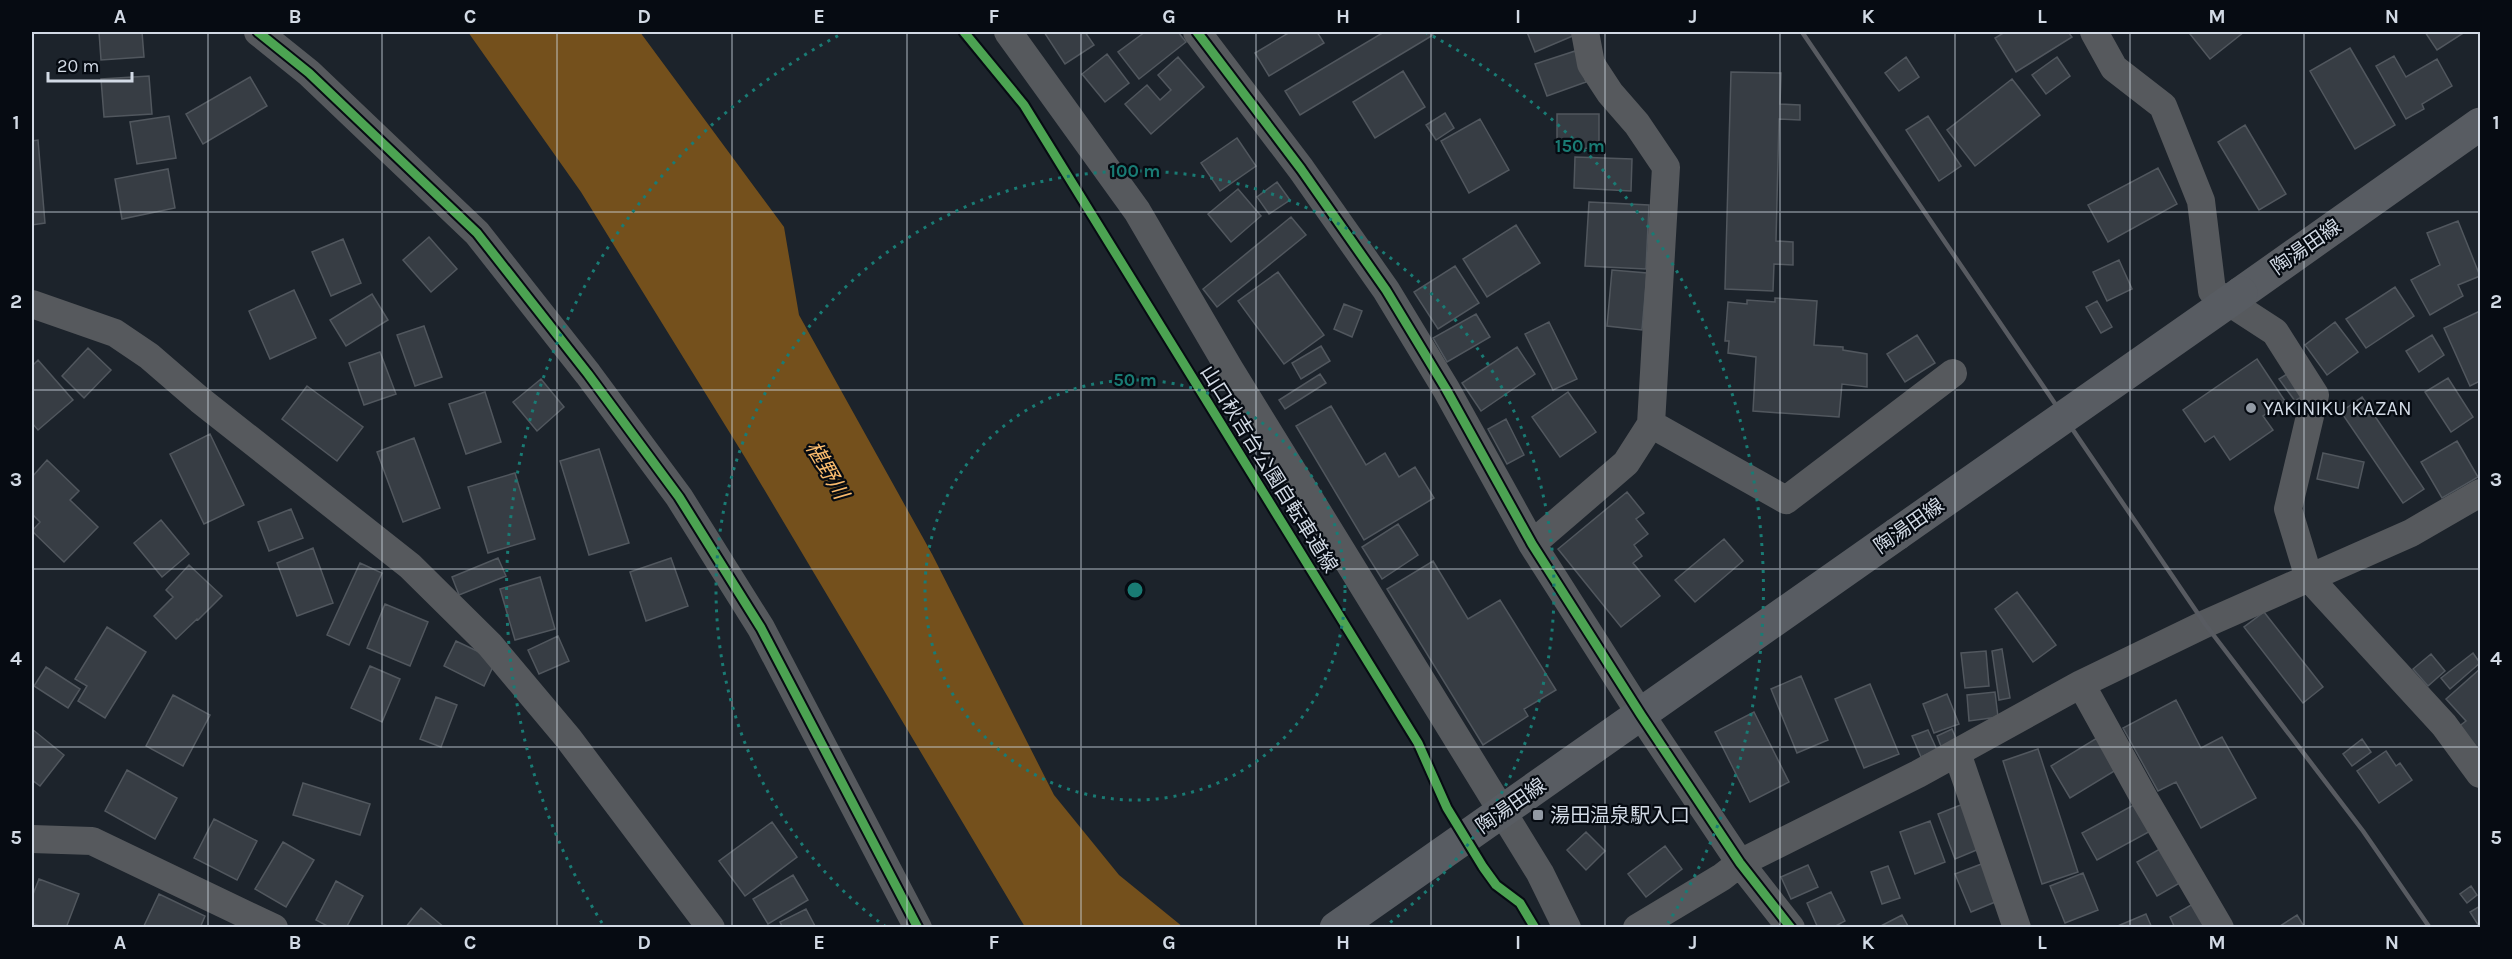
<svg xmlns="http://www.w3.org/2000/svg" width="2512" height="959" viewBox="0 0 2512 959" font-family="Karla,'Noto Sans JP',sans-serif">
  <rect width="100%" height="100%" fill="#1c232b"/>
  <path fill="#74501c" d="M468,32H640L784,227L799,315L932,554L1054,795L1119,875L1183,927H1025L746,459L581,192Z"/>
  <path fill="#373d44" stroke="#51575e" stroke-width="1.5" d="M99,32H142L144,57L101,60Z
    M1044,32H1085L1094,45L1065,64Z
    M1145,32H1178L1186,42L1139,79L1118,52Z
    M1290,32H1317L1324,43L1269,76L1255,53Z
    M1384,32H1430L1433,35L1300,115L1285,91Z
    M1527,32H1574L1575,35L1535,52Z
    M2005,32H2068L2072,37L2016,72L1995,38Z
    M2194,32H2244L2210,59L2190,34Z
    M2425,32H2465L2437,50Z
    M2350,48L2395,125L2355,149L2310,71Z
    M1575,51L1586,82L1547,96L1535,64Z
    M1107,54L1129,83L1105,102L1082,74Z
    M2394,56L2406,77L2437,59L2452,86L2422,104L2424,109L2406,119L2376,66Z
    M1178,57L1204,87L1151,134L1125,104L1147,85L1160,100L1171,90L1158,75Z
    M1906,57L1919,77L1899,91L1885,73Z
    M2057,57L2070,76L2046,94L2032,75Z
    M1403,71L1425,107L1375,138L1353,102Z
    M1731,72L1781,73L1780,104L1800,105V120L1779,119L1776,241L1793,242V265L1774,264L1773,291L1725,289Z
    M149,76L152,114L104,117L101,79Z
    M250,77L267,106L203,144L186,114Z
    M2012,79L2040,115L1975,166L1947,130Z
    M1445,113L1454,128L1436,140L1426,125Z
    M1557,114H1599V148L1557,149Z
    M169,116L176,158L137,164L130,122Z
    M1928,116L1961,166L1939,181L1906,130Z
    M1480,119L1509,170L1469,193L1441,141Z
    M2245,125L2286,194L2259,210L2218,142Z
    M1237,138L1256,166L1220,191L1201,163Z
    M38,140L45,223L32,225V141Z
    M1575,157L1632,159L1631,191L1574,188Z
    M2158,168L2177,204L2108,242L2088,205Z
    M168,169L175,208L122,219L115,179Z
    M1277,182L1290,200L1269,214L1257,197Z
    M1238,189L1261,216L1231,242L1208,214Z
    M1589,202L1649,205L1646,269L1585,266Z
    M1291,217L1306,235L1217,307L1203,289Z
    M2458,221L2480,276L2458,285L2463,296L2430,315L2411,280L2440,265L2427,233Z
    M1516,225L1540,263L1487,297L1463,259Z
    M429,237L457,269L431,292L403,260Z
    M343,239L361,283L331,296L312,252Z
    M2119,260L2132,289L2107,301L2093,272Z
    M1455,266L1479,303L1438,329L1414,292Z
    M1612,270L1647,273L1642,330L1607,326Z
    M1278,272L1324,335L1284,364L1238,301Z
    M2395,287L2414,316L2366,348L2346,319Z
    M294,290L316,338L270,359L249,311Z
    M372,294L388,320L346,346L330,320Z
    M1775,298L1817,301L1814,345L1843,347V350L1867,354V387L1842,384L1839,417L1753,411L1756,357L1728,353L1729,341H1725L1728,302L1747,304V300L1775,302Z
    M2097,301L2112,327L2101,333L2086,307Z
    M1344,304L1362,311L1352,337L1334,329Z
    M2480,311V381L2470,386L2444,328Z
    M1476,314L1490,337L1447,362L1433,338Z
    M1549,322L1577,379L1553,390L1525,334Z
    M2335,322L2358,352L2327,375L2305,345Z
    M424,326L442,377L415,386L397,335Z
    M1917,335L1935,363L1905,382L1887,354Z
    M2432,335L2444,355L2419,372L2406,351Z
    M1321,346L1330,361L1301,379L1292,363Z
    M1517,347L1535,374L1481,411L1462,383Z
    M88,348L111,370L84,398L62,376Z
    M380,352L396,394L364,405L349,363Z
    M2257,359L2285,401L2263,416L2273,430L2230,460L2214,436L2205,442L2183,410Z
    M38,360L73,400L38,430L32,423V366Z
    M2290,372L2306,394L2295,401L2279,379Z
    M1320,374L1326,383L1285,409L1279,400Z
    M2448,378L2473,417L2451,432L2425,392Z
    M541,379L564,407L537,431L513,402Z
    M307,386L363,427L337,461L282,419Z
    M485,392L501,442L466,454L449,404Z
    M1568,392L1596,432L1560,457L1532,417Z
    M2362,397L2424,489L2403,503L2341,412Z
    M1331,406L1366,465L1385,453L1399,477L1415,467L1434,498L1364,540L1296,426Z
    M1506,419L1524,455L1507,464L1488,429Z
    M210,434L244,505L204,524L170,454Z
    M414,438L440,508L403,522L377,452Z
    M2457,441L2478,477L2442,498L2421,462Z
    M599,449L629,543L589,555L560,461Z
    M2323,453L2364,462L2358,488L2317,479Z
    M47,460L79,491L70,500L98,527L64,562L32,531L40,522L32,514V477Z
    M515,473L535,539L488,553L468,487Z
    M1627,492L1644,513L1636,519L1648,534L1634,545L1642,556L1633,563L1660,596L1621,627L1558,549Z
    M291,509L303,538L269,551L258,522Z
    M161,520L189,554L162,577L134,543Z
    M1398,524L1418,555L1382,579L1362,547Z
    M1724,539L1743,561L1695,602L1675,580Z
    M313,548L333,603L297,616L277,563Z
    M498,558L506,576L459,595L452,577Z
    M671,558L688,606L646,621L630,572Z
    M1433,561L1468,619L1500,600L1556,690L1524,709L1528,716L1483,745L1387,589Z
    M360,563L382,573L349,645L327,635Z
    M189,565L222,596L198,620L197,619L176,639L154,616L173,597L166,590Z
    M540,577L555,629L515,640L500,589Z
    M2017,592L2056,645L2033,662L1995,609Z
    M385,604L428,622L410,666L367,648Z
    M2264,612L2323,687L2303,703L2244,627Z
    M107,627L146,652L105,718L78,701L87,686L75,679Z
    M558,636L569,661L539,674L528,650Z
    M456,641L496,660L484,686L444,666Z
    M2002,649L2010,698L1999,700L1992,651Z
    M1986,651L1989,686L1965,688L1961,653Z
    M2473,653L2480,663L2450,689L2441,678Z
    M2431,654L2445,671L2428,686L2413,669Z
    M370,666L400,679L382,722L351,708Z
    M46,667L80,689L68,708L34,686Z
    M2480,669V751L2458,727L2466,721L2446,699Z
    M1801,676L1828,740L1797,753L1771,689Z
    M1870,684L1899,754L1864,768L1835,699Z
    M1995,692L1998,717L1969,721L1967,695Z
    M1947,694L1959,724L1934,733L1923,704Z
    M173,695L210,715L183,766L146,746Z
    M436,697L457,705L441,747L420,739Z
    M2176,700L2201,748L2222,737L2256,798L2201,828L2176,782L2158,791L2123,728Z
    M1754,712L1789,782L1750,802L1715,732Z
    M32,729L64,755L40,786L32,780Z
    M1952,729L1958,743L1942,749L1937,736Z
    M1928,730L1937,750L1921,757L1912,736Z
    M2097,738L2116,770L2070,798L2051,766Z
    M2362,739L2371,752L2352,766L2343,754Z
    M2038,749L2078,872L2042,884L2003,761Z
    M2386,751L2396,766L2400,763L2412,780L2379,803L2357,771Z
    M127,770L177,798L155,839L105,811Z
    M303,783L370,804L360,835L293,815Z
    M2141,801L2156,828L2097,860L2082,833Z
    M1963,804L1979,849L1955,859L1938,814Z
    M214,819L257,841L237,880L194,858Z
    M1930,821L1945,862L1915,874L1900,832Z
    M772,822L797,857L745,896L719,861Z
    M1586,832L1605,851L1586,870L1567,850Z
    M283,842L314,860L286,907L255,889Z
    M1665,846L1682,869L1646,897L1628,874Z
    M2165,846L2185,880L2157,896L2137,862Z
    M1984,863L2000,900L1971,912L1955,874Z
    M1808,865L1818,887L1791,899L1781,877Z
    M1888,866L1900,898L1882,904L1871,872Z
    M2083,873L2098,910L2065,923L2050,886Z
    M793,875L808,900L768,924L753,899Z
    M39,879L79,894L66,928H44L32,923V897Z
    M336,881L363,896L346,928H331L316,920Z
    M2471,886L2477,895L2467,903L2460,894Z
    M1831,892L1845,921L1832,928H1818L1807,903Z
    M159,894L205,916L200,928H143Z
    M2198,901L2212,928H2175L2170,917Z
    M2480,906V928L2470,912Z
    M421,908L445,928H405Z
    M806,909L816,928H783L780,922Z
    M2146,914L2152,928H2113Z
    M1902,915L1909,928H1877Z
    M2297,915L2305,928H2277Z"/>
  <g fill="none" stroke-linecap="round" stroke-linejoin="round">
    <path stroke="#56595d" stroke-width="28" d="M258,32L309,73L477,233L588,374L679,497L761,628L918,928
      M1008,32L1137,211L1229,368L1540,873L1567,928
      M1197,32L1301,169L1386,290L1446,389L1532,544L1641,715L1740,863L1791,928
      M2094,32L2114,68L2163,106L2201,201L2212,291L2275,332L2315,395L2288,509L2309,578L2444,725L2480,774
      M32,304L115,333L149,356L200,400L410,566L490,645L568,738L711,928
      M1651,424L1786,500L1953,373
      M1532,544L1626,463L1651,424L1666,167L1637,124L1610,93L1591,64L1585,32
      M2081,684L2144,798L2220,928
      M1957,753L2017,928
      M32,839L92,841L274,928
      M1637,928L1722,877L1740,863L1918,774L2081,684L2205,624L2411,533L2480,493"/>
    <path stroke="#585c62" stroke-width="33" d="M2241,293L2480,124
      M1336,928L1897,534"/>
    <path stroke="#585b61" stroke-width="4.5" d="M1802,32L2205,624L2363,831L2430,928"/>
    <path stroke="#585c62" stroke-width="33" d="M1897,534L2241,293"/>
    <g stroke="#060b12" stroke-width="13">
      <path id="cycleway" d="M258,32L309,73L477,233L588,374L679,497L761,628L918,928
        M964,32L1024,105L1418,743L1447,808L1483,867L1496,885L1520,903L1535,928
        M1197,32L1301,169L1386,290L1446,389L1532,544L1641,715L1740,863L1791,928"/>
    </g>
    <use href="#cycleway" stroke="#4ca352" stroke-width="9"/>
  </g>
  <path fill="none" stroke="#d2dae5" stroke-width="1.5" stroke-opacity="0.55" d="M208,32V928M382,32V928M557,32V928M732,32V928M907,32V928M1081,32V928M1256,32V928M1431,32V928M1605,32V928M1780,32V928M1955,32V928M2130,32V928M2304,32V928M32,212H2480M32,390H2480M32,569H2480M32,747H2480"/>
  <g fill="none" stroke="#197b74" stroke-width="3" stroke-dasharray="3 6">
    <circle cx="1135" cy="590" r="210"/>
    <path d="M886 927A419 419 0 1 1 1384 927"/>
    <path d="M602 923A629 629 0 0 1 845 32M1425 32A629 629 0 0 1 1668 923"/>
  </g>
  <g fill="#929aa4" stroke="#060b12" stroke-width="2">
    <circle cx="2251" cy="408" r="6"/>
    <rect x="1532" y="809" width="12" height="12" rx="3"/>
  </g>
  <g text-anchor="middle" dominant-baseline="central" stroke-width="4.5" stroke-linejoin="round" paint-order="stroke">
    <g font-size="20" fill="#d2dae5" stroke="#060b12">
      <text transform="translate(2306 247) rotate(-35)">陶湯田線</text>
      <text transform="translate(1269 469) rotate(58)">山口秋吉台公園自転車道線</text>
      <text transform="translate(1909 526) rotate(-35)">陶湯田線</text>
      <text transform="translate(1511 806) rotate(-35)">陶湯田線</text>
    </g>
    <g font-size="20" fill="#d2dae5" stroke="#060b12" text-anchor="start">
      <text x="2263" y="408">YAKINIKU KAZAN</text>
      <text x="1550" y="815">湯田温泉駅入口</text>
    </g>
    <g font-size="21" font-style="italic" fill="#fabb6d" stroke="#060b12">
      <text transform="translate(827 470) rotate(60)">椹野川</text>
    </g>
  </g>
  <circle cx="1135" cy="590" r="9" fill="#197b74" stroke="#060b12" stroke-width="3"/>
  <g font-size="18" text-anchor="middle" font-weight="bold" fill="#197b74" stroke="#060b12" stroke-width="4.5" stroke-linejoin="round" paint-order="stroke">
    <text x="1580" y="152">150 m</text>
    <text x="1135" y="177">100 m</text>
    <text x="1135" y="386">50 m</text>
  </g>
  <rect width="2512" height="959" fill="none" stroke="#060b12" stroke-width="66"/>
  <path d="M48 72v9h84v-9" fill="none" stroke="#d2dae5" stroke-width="3"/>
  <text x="57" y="72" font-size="18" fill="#d2dae5" stroke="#060b12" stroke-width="4.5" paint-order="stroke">20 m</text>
  <rect x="33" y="33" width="2446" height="893" fill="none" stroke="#d2dae5" stroke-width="2"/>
  <g font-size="20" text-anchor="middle" font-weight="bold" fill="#d2dae5">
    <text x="120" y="23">A</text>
    <text x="295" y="23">B</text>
    <text x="470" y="23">C</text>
    <text x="644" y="23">D</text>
    <text x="819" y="23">E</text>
    <text x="994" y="23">F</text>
    <text x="1169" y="23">G</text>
    <text x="1343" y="23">H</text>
    <text x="1518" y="23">I</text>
    <text x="1693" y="23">J</text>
    <text x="1868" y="23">K</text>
    <text x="2042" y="23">L</text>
    <text x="2217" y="23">M</text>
    <text x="2392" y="23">N</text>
    <text x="16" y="129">1</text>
    <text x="2496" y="129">1</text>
    <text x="16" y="308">2</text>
    <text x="2496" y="308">2</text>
    <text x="16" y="486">3</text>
    <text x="2496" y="486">3</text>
    <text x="16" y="665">4</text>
    <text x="2496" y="665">4</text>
    <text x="16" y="844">5</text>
    <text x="2496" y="844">5</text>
    <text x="120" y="949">A</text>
    <text x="295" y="949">B</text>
    <text x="470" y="949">C</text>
    <text x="644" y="949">D</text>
    <text x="819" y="949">E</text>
    <text x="994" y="949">F</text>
    <text x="1169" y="949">G</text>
    <text x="1343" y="949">H</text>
    <text x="1518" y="949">I</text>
    <text x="1693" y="949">J</text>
    <text x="1868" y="949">K</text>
    <text x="2042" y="949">L</text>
    <text x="2217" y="949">M</text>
    <text x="2392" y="949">N</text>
  </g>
</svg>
